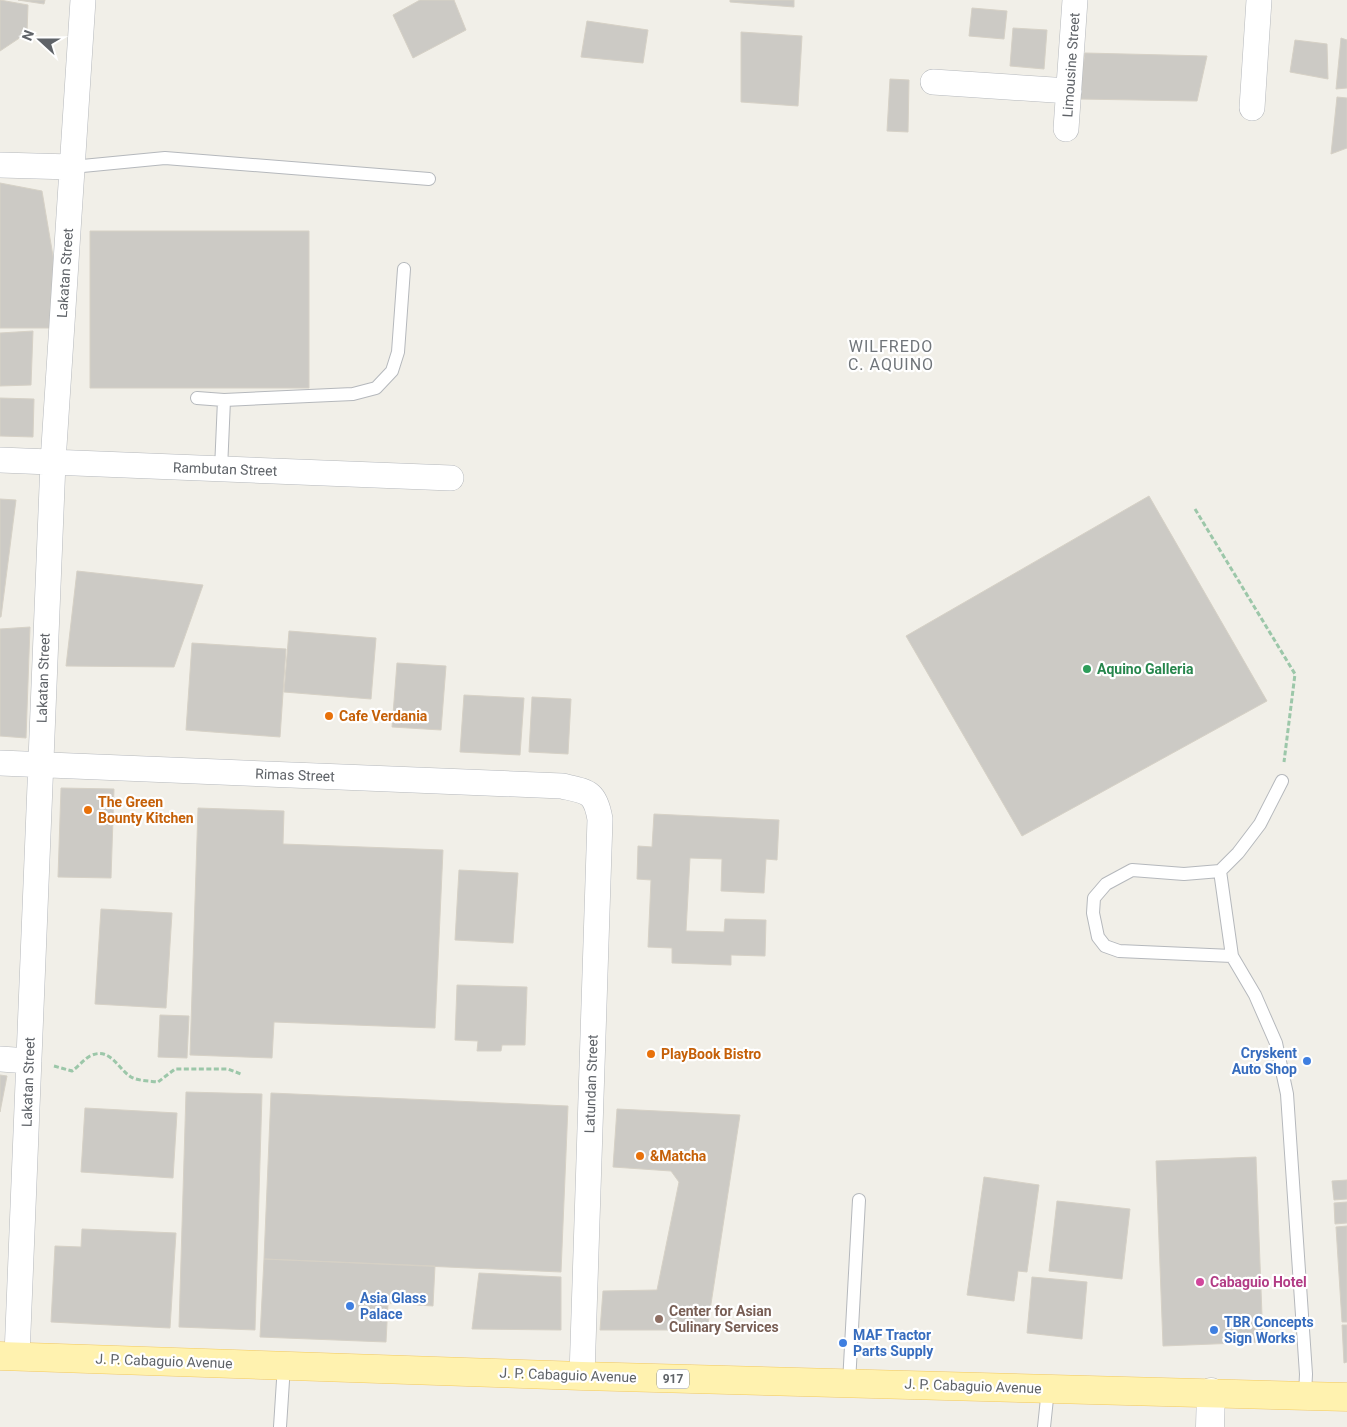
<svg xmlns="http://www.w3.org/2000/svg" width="1347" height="1427" viewBox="0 0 1347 1427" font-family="Roboto,sans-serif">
  <rect width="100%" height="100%" fill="#f1efe8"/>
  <path fill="#cccac5" stroke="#d6d1c6" d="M0,0L28,5L27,33L0,51Z
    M18,0H45L44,4Z
    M420,0H454L466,30L413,58L393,15Z
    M730,0H794V7L730,2Z
    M972,8L1007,11L1004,39L969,36Z
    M587,21L648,30L643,63L581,57Z
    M1013,28L1047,30L1044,69L1010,66Z
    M741,32L802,36L798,106L741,102Z
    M1341,38L1347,40V88L1336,89Z
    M1295,40L1327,44L1328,79L1290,72Z
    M1085,53L1207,56L1197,101L1078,99Z
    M890,79L909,80L908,132L887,131Z
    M1337,97L1347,98V148L1331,154Z
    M0,183L42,191L63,315L62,328H0Z
    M90,231H309V388H90Z
    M33,331L31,385L0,386V333Z
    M0,398L34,399L33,437L0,436Z
    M1149,496L1267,701L1022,836L906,636Z
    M0,499L16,500L1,617H0Z
    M77,571L203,585L174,667L66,666Z
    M30,627L26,738L0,736V629Z
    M289,631L376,638L371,699L284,692Z
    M192,643L286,649L280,737L186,730Z
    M397,663L446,666L441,730L392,727Z
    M464,695L524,698L520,755L460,752Z
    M532,697L571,699L568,754L529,752Z
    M61,788L114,789L111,878L58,877Z
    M198,808L284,811L283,844L443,850L435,1028L274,1022L272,1058L190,1055Z
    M654,814L779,820L777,860L766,859L764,893L721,891L722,859L690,858L686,931L724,932L725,919L766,920L765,956L731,955V965L672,963V948L648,947L651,880L637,879L638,846L652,847Z
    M459,870L518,873L513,943L455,940Z
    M101,909L172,913L166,1008L95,1004Z
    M457,985L527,987L525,1045H502L501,1051H477L478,1041L455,1040Z
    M160,1015L189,1016L187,1058L158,1057Z
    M0,1075L7,1076L0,1112Z
    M186,1092L262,1094L255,1330L179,1327Z
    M271,1093L568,1106L561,1272L264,1259Z
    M85,1108L177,1113L173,1178L81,1172Z
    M617,1109L740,1115L707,1330H600L603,1291L657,1290L679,1182L671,1171L613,1167Z
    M1256,1157L1263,1342L1163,1346L1156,1161Z
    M984,1177L1039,1185L1027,1272L1018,1271L1014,1301L967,1295Z
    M1347,1180V1199L1334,1200L1332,1181Z
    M1057,1201L1130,1209L1122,1279L1049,1271Z
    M1347,1202V1223L1335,1224L1334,1203Z
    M1347,1226V1322H1342L1336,1227Z
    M82,1229L176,1233L170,1328L51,1322L55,1246L81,1247Z
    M264,1259L435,1266L433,1306L388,1303L386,1342L260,1337Z
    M479,1273L561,1277V1330L472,1329Z
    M1032,1277L1087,1282L1082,1339L1027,1333Z
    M1342,1325H1347V1362L1344,1363Z"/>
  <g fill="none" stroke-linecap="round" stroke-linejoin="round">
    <g stroke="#b5b8bc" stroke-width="14">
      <path id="service" d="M72,167L165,158L429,179
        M197,398L224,400L353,394L376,388L392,371L398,352L404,269
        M221,469L224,400
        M1220,871L1238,853L1260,824L1282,781
        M1232,956L1119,951L1105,946L1098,937L1093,913L1094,898L1106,884L1132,870L1184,874L1220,871L1232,956L1255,995L1276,1043L1287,1094L1306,1374L1305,1395
        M849,1383L859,1200
        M280,1427L284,1365
        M1044,1427L1048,1389"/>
    </g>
    <g stroke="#b5b8bc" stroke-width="26">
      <path id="minor" d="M933,82L1069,91
        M1252,108L1259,0
        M1066,129L1075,0
        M0,165L72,167
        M0,460L451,478
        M0,763L562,786C588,792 595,791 600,819L582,1376
        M0,1059L29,1061
        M17,1356L53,462L83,0"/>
    </g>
    <g stroke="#b5b8bc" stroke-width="29">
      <path id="tertiary" d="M1210,1427L1211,1392"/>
    </g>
    <g stroke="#f2c960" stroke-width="29">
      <path id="primary" d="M0,1356L582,1376L1347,1397"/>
    </g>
    <path stroke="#9cc7a9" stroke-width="3" stroke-dasharray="5 2.5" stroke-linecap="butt" d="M1195,509L1295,674L1284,762
      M54,1066L72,1071C78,1067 83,1060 90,1056C110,1046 118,1069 131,1077C138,1081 150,1081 158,1082L175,1069H228L241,1074"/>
    <use href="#service" stroke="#fff" stroke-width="12"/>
    <use href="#minor" stroke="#fff" stroke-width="25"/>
    <use href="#tertiary" stroke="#fff" stroke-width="28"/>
    <use href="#primary" stroke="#fff2af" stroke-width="28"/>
  </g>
  <circle fill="#2e9e5b" stroke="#fff" stroke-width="2" cx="1087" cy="669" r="5"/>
  <g fill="#e8710a" stroke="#fff" stroke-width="2">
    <circle cx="329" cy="716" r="5"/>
    <circle cx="88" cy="810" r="5"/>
    <circle cx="651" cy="1054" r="5"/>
    <circle cx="640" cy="1156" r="5"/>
  </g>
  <g fill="#3f7fe0" stroke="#fff" stroke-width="2">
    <circle cx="1307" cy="1061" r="5"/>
    <circle cx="350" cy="1306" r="5"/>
    <circle cx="1214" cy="1330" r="5"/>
    <circle cx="843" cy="1343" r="5"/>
  </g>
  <circle fill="#d1479c" stroke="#fff" stroke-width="2" cx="1200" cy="1282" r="5"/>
  <circle fill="#8d6e63" stroke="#fff" stroke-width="2" cx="659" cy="1319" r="5"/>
  <g text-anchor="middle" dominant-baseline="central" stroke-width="4.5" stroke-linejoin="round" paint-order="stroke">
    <rect fill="#fff" stroke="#8f9295" stroke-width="1" x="657" y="1369.5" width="32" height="19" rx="4"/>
    <g font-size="12" font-weight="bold" fill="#5f6368">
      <text x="673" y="1379">917</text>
    </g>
    <g font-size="14" fill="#5f6368" stroke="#fff">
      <text transform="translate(1071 65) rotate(-86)">Limousine Street</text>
      <text transform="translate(65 273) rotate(-86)">Lakatan Street</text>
      <text transform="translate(225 469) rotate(2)">Rambutan Street</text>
      <text transform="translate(43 678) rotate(-88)">Lakatan Street</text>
      <text transform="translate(295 775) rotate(2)">Rimas Street</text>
      <text transform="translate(28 1082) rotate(-88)">Lakatan Street</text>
      <text transform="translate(591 1084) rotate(-88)">Latundan Street</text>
      <text transform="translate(164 1361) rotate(2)">J. P. Cabaguio Avenue</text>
      <text transform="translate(568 1375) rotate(2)">J. P. Cabaguio Avenue</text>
      <text transform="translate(973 1386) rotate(2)">J. P. Cabaguio Avenue</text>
    </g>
    <g font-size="14" font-weight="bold" fill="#27864d" stroke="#fff" text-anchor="start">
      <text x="1097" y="669">Aquino Galleria</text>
    </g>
    <g font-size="14" font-weight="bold" fill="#c56008" stroke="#fff" text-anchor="start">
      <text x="339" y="716">Cafe Verdania</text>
      <text x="98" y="802">The Green<tspan x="98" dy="16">Bounty Kitchen</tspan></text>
      <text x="661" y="1054">PlayBook Bistro</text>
      <text x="650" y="1156">&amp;Matcha</text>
    </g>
    <g font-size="14" font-weight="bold" fill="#366cbe" stroke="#fff" text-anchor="start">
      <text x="1297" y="1053" text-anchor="end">Cryskent<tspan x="1297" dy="16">Auto Shop</tspan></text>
      <text x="360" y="1298">Asia Glass<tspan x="360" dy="16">Palace</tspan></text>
      <text x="1224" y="1322">TBR Concepts<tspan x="1224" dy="16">Sign Works</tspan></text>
      <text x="853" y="1335">MAF Tractor<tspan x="853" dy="16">Parts Supply</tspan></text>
    </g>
    <g font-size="14" font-weight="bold" fill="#b23c85" stroke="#fff" text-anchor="start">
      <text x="1210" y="1282">Cabaguio Hotel</text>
    </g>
    <g font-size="14" font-weight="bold" fill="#785e54" stroke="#fff" text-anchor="start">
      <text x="669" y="1311">Center for Asian<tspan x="669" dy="16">Culinary Services</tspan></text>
    </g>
    <g font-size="16" letter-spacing="1" fill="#70757a" stroke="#fff">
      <text x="891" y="346">WILFREDO<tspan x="891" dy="18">C. AQUINO</tspan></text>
    </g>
  </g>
  <g transform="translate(40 40) rotate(291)" stroke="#ffffff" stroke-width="4" paint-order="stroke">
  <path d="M0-4L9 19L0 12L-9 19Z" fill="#5f6368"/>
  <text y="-8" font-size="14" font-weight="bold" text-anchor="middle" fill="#5f6368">N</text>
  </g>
</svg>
